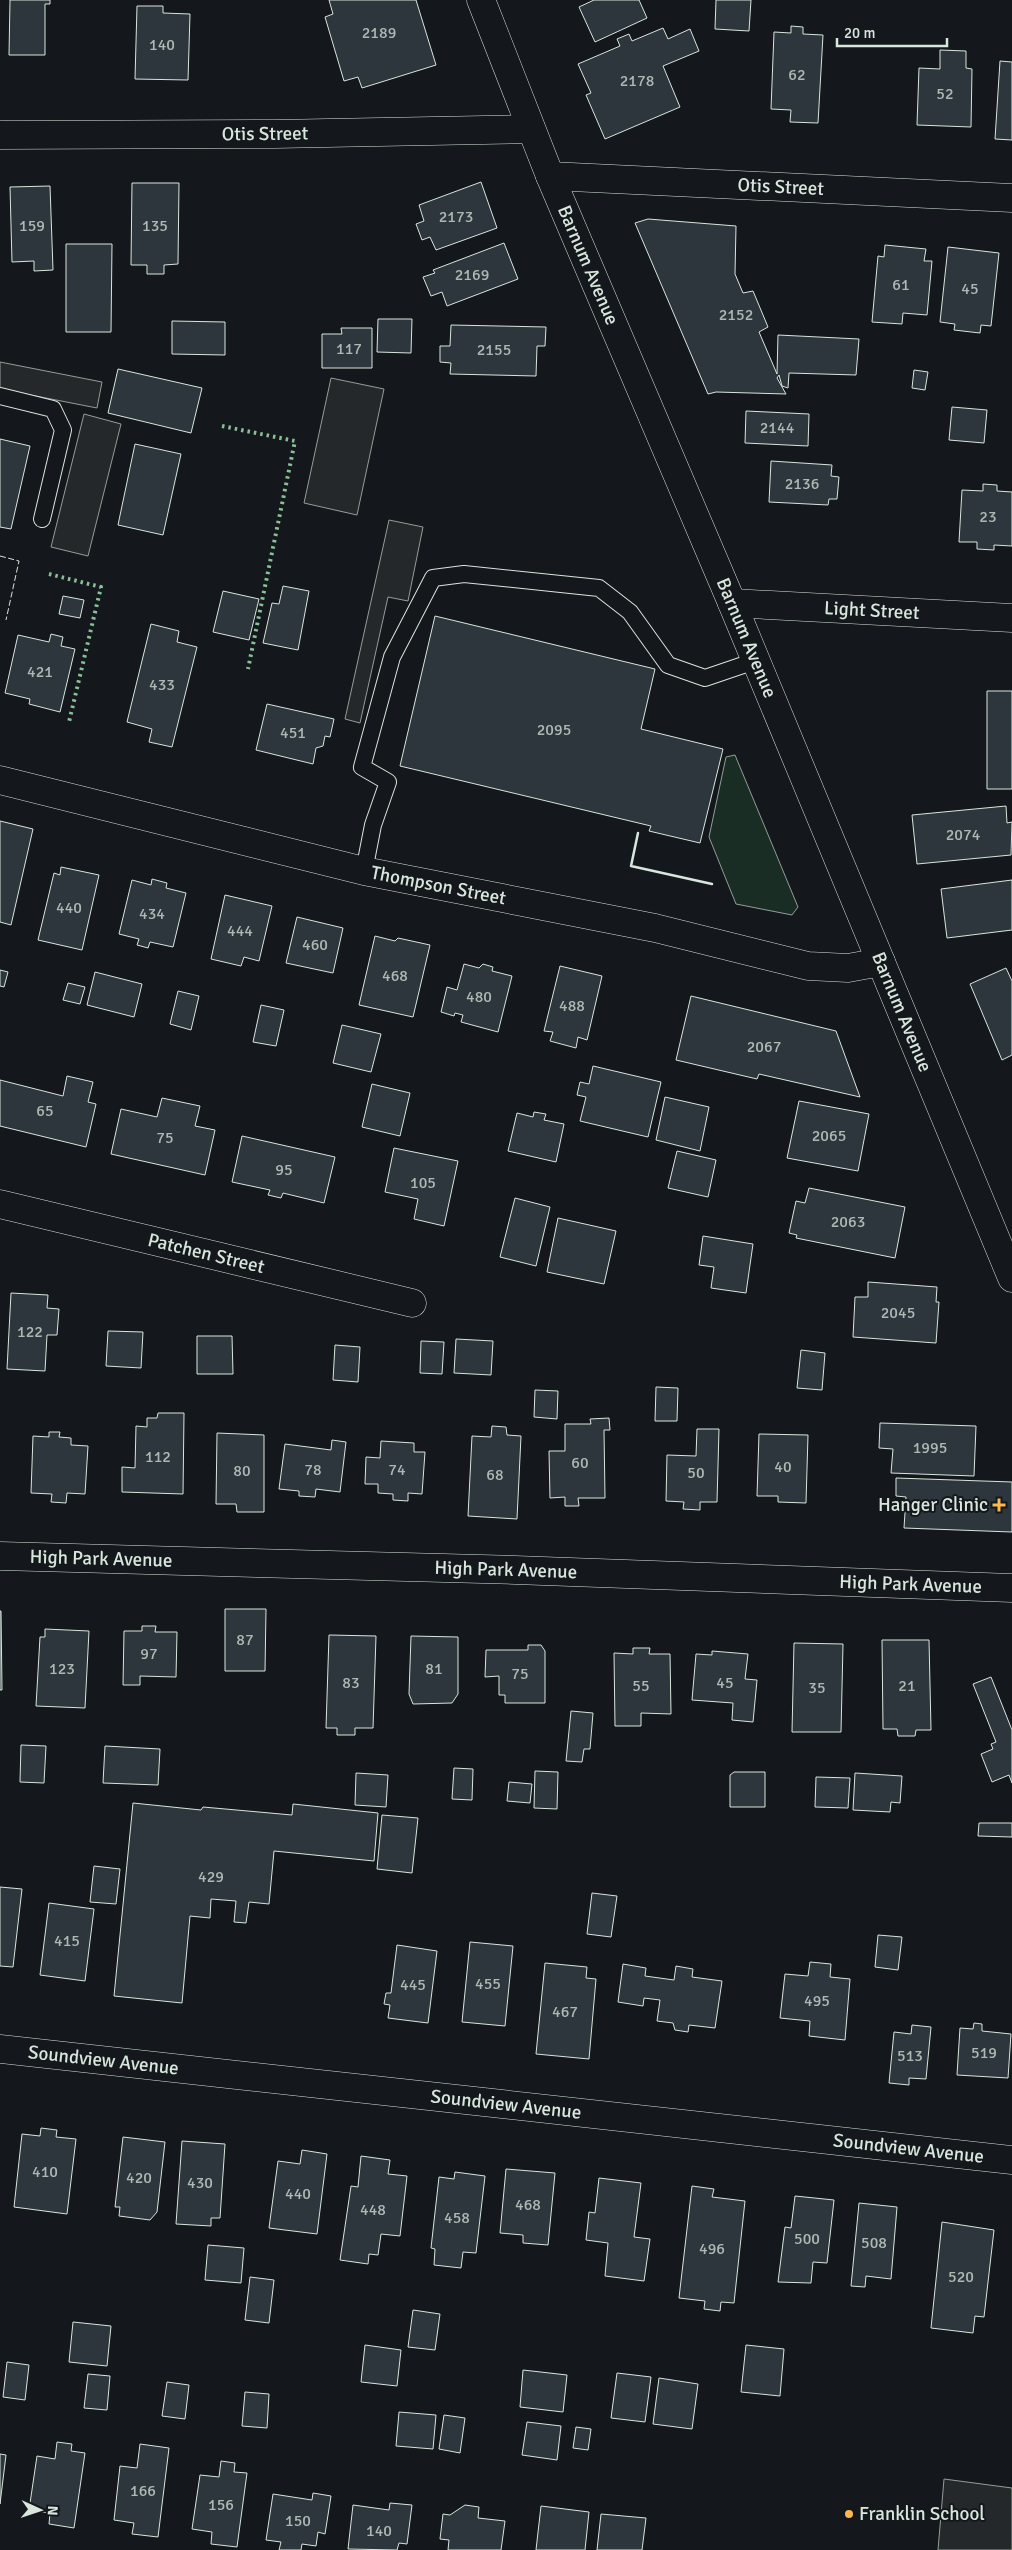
<svg xmlns="http://www.w3.org/2000/svg" width="1012" height="2550" viewBox="0 0 1012 2550" font-family="Signika,sans-serif">
  <rect width="100%" height="100%" fill="#14181c"/>
  <path fill="#1a2d24" stroke="#939e99" d="M735,755L798,907L792,915L736,904L709,837L726,757Z"/>
  <path fill="#24282b" stroke="#939e99" d="M0,362L102,382L97,408L0,389Z
    M331,378L384,389L357,515L304,503Z
    M84,414L121,424L88,556L51,547Z
    M389,520L423,527L408,601L388,597L360,723L345,719Z
    M944,2479L1012,2488V2550H938Z"/>
  <path fill="#2c363c" stroke="#d8e6dc" d="M10,0H50V4H45V55H9Z
    M329,0H416L436,65L362,88L358,77L344,81L325,17L333,14Z
    M594,0H639L647,18L595,42L579,7Z
    M716,0H751L749,31L715,29Z
    M137,6H163V13L190,14L188,80L135,79Z
    M791,26L803,27V34L823,35L818,123L790,122L791,110L771,109L774,32L791,33Z
    M663,28L668,39L690,29L699,51L663,66L680,107L605,139L586,95L591,93L578,64L620,46L617,39L629,34L632,41Z
    M940,50L966,51V68L972,69L971,127L917,125L919,68L940,69Z
    M1000,61L1012,62V140L995,139Z
    M481,182L497,228L436,250L430,237L422,240L416,224L424,221L419,205Z
    M132,183H179L178,264L164,265V274H147V265H131Z
    M50,186L53,270L34,271V261L12,262L10,187Z
    M648,219L736,226L735,274L743,293L753,291L768,327L759,332L777,374L778,335L859,339L856,375L789,373L788,388L782,386L779,375L777,378L786,394L716,392L708,394L635,223Z
    M504,243L518,279L447,306L442,292L431,296L423,277L435,273L433,270Z
    M66,244H112L111,332H66Z
    M885,245L926,249L924,261H932L927,315L903,313L902,324L872,322L878,256L884,257Z
    M948,247L999,253L991,326L981,325L980,333L954,330L955,324L940,322Z
    M378,319H412L411,353L377,352Z
    M172,321L225,322V355L172,354Z
    M451,325L546,327L545,346H537L536,376L450,374L451,363L440,362V346H450Z
    M341,328H372V368H322V334H342Z
    M118,369L202,388L191,433L108,413Z
    M914,370L928,372L925,390L912,388Z
    M952,407L987,410L984,443L949,440Z
    M746,411L809,414L808,446L745,443Z
    M0,439L30,446L11,529L0,527Z
    M135,444L181,454L163,535L118,525Z
    M771,461L832,465L831,476L839,477L837,499H829L828,505L769,502Z
    M983,484L997,485V491L1012,492V546L994,545V550L977,549V542H959L962,490L983,491Z
    M283,586L309,591L298,650L263,643L272,603L279,604Z
    M223,591L259,599L249,640L213,632Z
    M63,596L84,600L80,618L59,614Z
    M435,616L655,669L641,729L723,749L700,843L649,831L651,826L400,766Z
    M151,624L179,631L177,642L197,647L172,747L149,742L152,729L127,722Z
    M51,634L63,637L61,646L75,649L60,712L29,704L30,699L5,693L18,635L49,642Z
    M987,691H1012V789H987Z
    M267,704L334,719L330,737L325,736L323,746L316,748L313,764L256,750Z
    M1006,806L1007,823L1012,822L1011,855L917,864L912,815Z
    M0,821L33,829L11,925L0,922Z
    M61,867L99,875L82,950L38,940L54,873L60,875Z
    M152,879L167,883L166,888L186,893L173,947L150,942L148,948L137,945L139,939L119,934L132,880L151,885Z
    M1012,880V930L947,938L941,889Z
    M225,895L272,906L259,961L244,957L241,966L211,959Z
    M297,917L343,928L333,973L286,963Z
    M375,936L395,941L398,938L430,945L413,1017L359,1005Z
    M464,964L479,968L483,964L493,967L492,971L512,976L498,1032L461,1022L463,1015L455,1013L454,1016L441,1012L447,987L457,990Z
    M560,966L602,976L587,1040L578,1037L576,1048L550,1041L553,1032L544,1031Z
    M1006,968L1012,981V1055L1002,1060L970,984Z
    M0,970L8,972L4,987L0,986Z
    M95,972L142,984L134,1017L87,1005Z
    M68,983L85,987L80,1004L63,1000Z
    M178,991L199,996L191,1030L170,1024Z
    M691,996L836,1031L860,1097L759,1074L757,1079L676,1060Z
    M261,1005L284,1010L276,1046L253,1042Z
    M342,1025L381,1034L371,1072L333,1063Z
    M593,1066L661,1082L648,1137L580,1121L586,1097L577,1095L580,1082L589,1084Z
    M67,1076L93,1082L88,1102L96,1104L86,1147L0,1126V1080L63,1096Z
    M372,1084L410,1093L400,1136L362,1127Z
    M665,1097L709,1107L700,1151L656,1140Z
    M162,1098L200,1106L195,1126L215,1130L205,1175L111,1154L121,1109L157,1117Z
    M799,1101L869,1114L858,1171L787,1158Z
    M534,1112L546,1114L544,1120L564,1124L556,1162L508,1151L517,1113L533,1117Z
    M242,1136L335,1157L324,1203L283,1193L281,1198L268,1195L270,1190L232,1182Z
    M394,1148L458,1161L444,1226L414,1219L418,1199L385,1192Z
    M677,1151L716,1160L708,1197L668,1188Z
    M809,1188L905,1207L895,1258L796,1238L797,1235L789,1233L796,1201L805,1203Z
    M515,1198L550,1207L536,1266L500,1257Z
    M558,1218L616,1231L604,1284L547,1272Z
    M703,1236L753,1244L746,1293L711,1288L714,1267L699,1265Z
    M868,1282L937,1287L936,1302H939L936,1343L853,1337L855,1297H868Z
    M11,1293L48,1295L47,1308L59,1309L57,1335H47L45,1371L7,1369Z
    M108,1331L143,1332L141,1368L106,1366Z
    M197,1336H232L233,1374H197Z
    M456,1339L493,1341L491,1375L454,1373Z
    M421,1341L444,1342L442,1374L420,1373Z
    M335,1345L360,1347L358,1382L333,1380Z
    M801,1350L825,1353L822,1390L797,1388Z
    M656,1387L678,1388L677,1421H655Z
    M535,1390L558,1391L557,1419L534,1417Z
    M158,1413H184L183,1494L122,1492V1467L135,1468L136,1426L147,1427V1418H157Z
    M609,1418L610,1430H604L605,1498H578L579,1506H565V1497L550,1498L549,1451H565V1424H591L590,1419Z
    M880,1423L976,1426L974,1476L891,1473L893,1449L879,1448Z
    M492,1426L506,1427L507,1435L521,1436L517,1519L468,1516L472,1436L491,1437Z
    M697,1429H719L717,1502H700V1510L683,1509L684,1502L666,1501L667,1455L696,1456Z
    M49,1432H60L59,1437L71,1438V1445L88,1446L85,1494L67,1493L66,1503L51,1502L52,1494L31,1493L33,1436L49,1437Z
    M217,1433L264,1435V1512H237L236,1504H216Z
    M759,1434L808,1435L806,1503L778,1502V1496H757Z
    M332,1440L346,1442L340,1492L316,1489L315,1497L299,1496V1491L279,1489L285,1444L331,1450Z
    M381,1441L414,1443V1452H425L422,1494L408,1493V1501L393,1500V1494L378,1493V1484H365L366,1457L380,1458Z
    M896,1478L1012,1482V1532L904,1528L906,1497L896,1496Z
    M225,1609H266L265,1671H225Z
    M0,1611H1L2,1690H0Z
    M142,1626H156L155,1632H177L176,1677L140,1676V1685H123L124,1631H142Z
    M45,1629L89,1631L85,1708L36,1706L40,1637H45Z
    M329,1635L376,1636L373,1728H355V1735H337V1728H326Z
    M411,1636L458,1637V1694L452,1703L413,1704L409,1694Z
    M882,1640H929L931,1730H916L915,1736H898L897,1729H883Z
    M794,1643L843,1644L841,1732H792Z
    M528,1645H541L545,1651V1703H505V1695H499V1676L485,1677L486,1650H528Z
    M633,1648H650L649,1654H670L671,1714L641,1713V1726H615L614,1653L633,1654Z
    M712,1651L748,1654L745,1679L757,1680L753,1722L732,1720L733,1703L692,1700L696,1654L712,1655Z
    M991,1677L1012,1730V1783L1009,1775L992,1782L981,1754L993,1749L991,1744L996,1742L973,1684Z
    M571,1711L593,1713L590,1749H584L582,1762L566,1761Z
    M21,1745L46,1746L44,1783L20,1782Z
    M105,1746L160,1749L158,1785L103,1783Z
    M454,1768L473,1769L472,1800L452,1799Z
    M535,1771L558,1772L557,1809L534,1808Z
    M734,1772H765V1807H730V1775Z
    M356,1773L388,1775L386,1807L355,1805Z
    M855,1773L902,1776L900,1803L891,1802L890,1812L853,1810Z
    M816,1777L850,1778L848,1808L815,1807Z
    M509,1782L532,1784L530,1803L507,1801Z
    M133,1803L201,1810L203,1807L292,1815L293,1804L378,1813L374,1861L274,1851L269,1904L249,1902L246,1923L234,1922L236,1901L211,1899L210,1918L190,1916L182,2003L114,1996Z
    M382,1815L418,1818L412,1873L377,1869Z
    M979,1823H1012V1837L978,1836Z
    M94,1866L120,1869L116,1904L90,1902Z
    M0,1887L22,1889L13,1967L0,1966Z
    M592,1893L617,1896L611,1937L587,1934Z
    M49,1903L94,1909L85,1981L40,1975Z
    M878,1935L902,1937L898,1970L875,1967Z
    M470,1942L513,1946L505,2026L462,2022Z
    M397,1945L437,1951L428,2023L388,2018L390,2005L384,2004L386,1993H391Z
    M810,1962L831,1964L830,1977L850,1979L845,2040L809,2036L810,2021L780,2018L785,1974L808,1976Z
    M545,1963L587,1967L586,1978L596,1979L589,2059L536,2054Z
    M623,1964L646,1968L645,1976L674,1980L676,1966L693,1969L692,1977L722,1981L715,2028L689,2025L688,2032L675,2030L673,2023L657,2021L660,2000L644,1998L643,2006L618,2002Z
    M974,2023L982,2024V2031L1011,2034L1008,2078L957,2075L960,2028L973,2029Z
    M912,2025L931,2027L926,2079L909,2078V2085L889,2083L894,2032L911,2034Z
    M41,2128L57,2130L56,2137L76,2139L67,2214L14,2207L22,2134L40,2136Z
    M123,2137L165,2142L157,2212L150,2220L119,2216L120,2207H115Z
    M182,2141L225,2144L220,2218H211V2226L176,2224Z
    M302,2150L327,2154L317,2234L269,2228L278,2161L300,2164Z
    M361,2156L390,2160L388,2174L407,2176L400,2236L381,2234L378,2255L369,2254L368,2264L340,2260L351,2186L358,2187Z
    M506,2169L555,2173L548,2245L523,2243V2235L500,2233Z
    M455,2172L485,2176L476,2253L463,2252L461,2268L434,2265L435,2249L431,2248L439,2177L454,2179Z
    M599,2178L641,2183L634,2237L650,2239L644,2281L605,2276L608,2243L586,2240L589,2212L595,2213Z
    M692,2186L714,2189L712,2197L745,2201L734,2303L721,2302L720,2311L704,2309L705,2301L679,2298Z
    M795,2196L834,2200L827,2263L813,2262L811,2283L778,2282L785,2227L791,2228Z
    M859,2203L897,2207L891,2279L866,2276L865,2287L851,2286Z
    M942,2222L994,2230L984,2317L975,2316L973,2333L931,2328Z
    M208,2245L244,2248L241,2283L205,2280Z
    M250,2277L274,2280L269,2323L245,2320Z
    M413,2310L440,2314L435,2350L408,2347Z
    M73,2322L111,2326L107,2366L69,2362Z
    M365,2345L401,2350L397,2386L361,2382Z
    M746,2345L784,2349L780,2396L741,2392Z
    M7,2362L29,2365L25,2400L3,2397Z
    M523,2370L567,2375L563,2412L520,2407Z
    M617,2373L651,2377L645,2422L611,2418Z
    M88,2374L110,2376L107,2410L84,2408Z
    M659,2378L698,2384L692,2429L653,2424Z
    M167,2382L189,2385L185,2419L162,2416Z
    M245,2392L269,2394L267,2428L242,2426Z
    M399,2412L436,2415L433,2449L396,2446Z
    M444,2415L465,2418L460,2453L439,2449Z
    M527,2422L561,2426L557,2460L522,2455Z
    M576,2427L591,2429L588,2450L573,2448Z
    M57,2442L72,2444L71,2451L85,2453L74,2528L49,2524L50,2513L29,2510L37,2456L55,2459Z
    M140,2444L169,2448L158,2537L132,2534L134,2523L114,2520L120,2466L137,2468Z
    M0,2454L6,2455L0,2504Z
    M221,2461L235,2463L234,2472L247,2473L237,2547L211,2544L212,2532L192,2529L200,2475L219,2477Z
    M313,2493L331,2496L325,2534L318,2532L316,2546L302,2544L301,2550H279L281,2542L266,2540L273,2494L312,2500Z
    M390,2503L412,2505L407,2544L399,2543L397,2550L348,2549L353,2505L389,2510Z
    M465,2505L479,2507L478,2518L505,2521L501,2550H448L449,2540L440,2539L443,2514L450,2515Z
    M541,2506L589,2512L585,2550H536Z
    M601,2514L646,2518L642,2550H597Z"/>
  <g fill="none" stroke-linecap="round" stroke-linejoin="round">
    <g stroke="#d8e6dc" stroke-width="18">
      <path id="lane" d="M0,396L53,409L63,430L42,519
        M364,871L373,825L388,782L362,767L392,657L433,578L464,574L599,588L630,612L668,665L705,678L755,661"/>
    </g>
    <g stroke="#d8e6dc" stroke-width="29">
      <g id="street">
        <path id="s1" d="M0,135L275,134L531,129"/>
        <path id="s2" d="M550,176L1012,198"/>
        <path id="s3" d="M732,603L1012,618"/>
        <path id="s4" d="M0,780L364,871L655,928L808,966L848,968L881,962"/>
        <path id="s5" d="M0,1204L412,1303"/>
        <path id="s6" d="M0,1556L515,1570L1012,1588"/>
        <path id="s7" d="M0,2049L1012,2160"/>
      </g>
    </g>
    <g stroke="#d8e6dc" stroke-width="29">
      <g id="secondary">
        <path id="s8" d="M481,0L550,176L732,603L1012,1278"/>
      </g>
    </g>
    <use href="#lane" stroke="#14181c" stroke-width="16"/>
    <use href="#street" stroke="#14181c" stroke-width="28"/>
    <use href="#secondary" stroke="#14181c" stroke-width="28"/>
    <path stroke="#8ac095" stroke-width="4" stroke-dasharray="2.5 4" stroke-linecap="butt" d="M222,426L295,441L248,669
      M49,574L101,587L69,722"/>
    <path stroke="#d8e6dc" stroke-width="1" stroke-dasharray="6 2.5" stroke-linecap="butt" d="M0,556L19,561L6,620"/>
    <path stroke="#d8e6dc" stroke-width="2.5" d="M638,833L631,866L712,884"/>
  </g>
  <g fill="#ffb74d" stroke="#14181c" stroke-width="2">
    <path d="M996.5 1497.5h5v5h5v5h-5v5h-5v-5h-5v-5h5z"/>
    <circle cx="849" cy="2514" r="5"/>
  </g>
  <g text-anchor="middle" dominant-baseline="central" stroke-width="4" stroke-linejoin="round" paint-order="stroke">
    <g font-size="16" fill="#adbab4">
      <text x="379" y="33">2189</text>
      <text x="162" y="45">140</text>
      <text x="797" y="75">62</text>
      <text x="637" y="81">2178</text>
      <text x="945" y="94">52</text>
      <text x="456" y="217">2173</text>
      <text x="32" y="226">159</text>
      <text x="155" y="226">135</text>
      <text x="472" y="275">2169</text>
      <text x="901" y="285">61</text>
      <text x="970" y="289">45</text>
      <text x="736" y="315">2152</text>
      <text x="349" y="349">117</text>
      <text x="494" y="350">2155</text>
      <text x="777" y="428">2144</text>
      <text x="802" y="484">2136</text>
      <text x="988" y="517">23</text>
      <text x="40" y="672">421</text>
      <text x="162" y="685">433</text>
      <text x="554" y="730">2095</text>
      <text x="293" y="733">451</text>
      <text x="963" y="835">2074</text>
      <text x="69" y="908">440</text>
      <text x="152" y="914">434</text>
      <text x="240" y="931">444</text>
      <text x="315" y="945">460</text>
      <text x="395" y="976">468</text>
      <text x="479" y="997">480</text>
      <text x="572" y="1006">488</text>
      <text x="764" y="1047">2067</text>
      <text x="45" y="1111">65</text>
      <text x="829" y="1136">2065</text>
      <text x="165" y="1138">75</text>
      <text x="284" y="1170">95</text>
      <text x="423" y="1183">105</text>
      <text x="848" y="1222">2063</text>
      <text x="898" y="1313">2045</text>
      <text x="30" y="1332">122</text>
      <text x="930" y="1448">1995</text>
      <text x="158" y="1457">112</text>
      <text x="580" y="1463">60</text>
      <text x="783" y="1467">40</text>
      <text x="313" y="1470">78</text>
      <text x="397" y="1470">74</text>
      <text x="242" y="1471">80</text>
      <text x="696" y="1473">50</text>
      <text x="495" y="1475">68</text>
      <text x="245" y="1640">87</text>
      <text x="149" y="1654">97</text>
      <text x="62" y="1669">123</text>
      <text x="434" y="1669">81</text>
      <text x="520" y="1674">75</text>
      <text x="351" y="1683">83</text>
      <text x="725" y="1683">45</text>
      <text x="641" y="1686">55</text>
      <text x="907" y="1686">21</text>
      <text x="817" y="1688">35</text>
      <text x="211" y="1877">429</text>
      <text x="67" y="1941">415</text>
      <text x="488" y="1984">455</text>
      <text x="413" y="1985">445</text>
      <text x="817" y="2001">495</text>
      <text x="565" y="2012">467</text>
      <text x="984" y="2053">519</text>
      <text x="910" y="2056">513</text>
      <text x="45" y="2172">410</text>
      <text x="139" y="2178">420</text>
      <text x="200" y="2183">430</text>
      <text x="298" y="2194">440</text>
      <text x="528" y="2205">468</text>
      <text x="373" y="2210">448</text>
      <text x="457" y="2218">458</text>
      <text x="807" y="2239">500</text>
      <text x="874" y="2243">508</text>
      <text x="712" y="2249">496</text>
      <text x="961" y="2277">520</text>
      <text x="143" y="2491">166</text>
      <text x="221" y="2505">156</text>
      <text x="298" y="2521">150</text>
      <text x="379" y="2531">140</text>
    </g>
    <g font-size="19" fill="#d8e6dc" stroke="#14181c">
      <text stroke="none"><textPath href="#s1" startOffset="265">Otis Street</textPath></text>
      <text stroke="none"><textPath href="#s2" startOffset="231">Otis Street</textPath></text>
      <text stroke="none"><textPath href="#s8" startOffset="286">Barnum Avenue</textPath></text>
      <text stroke="none"><textPath href="#s3" startOffset="140">Light Street</textPath></text>
      <text stroke="none"><textPath href="#s8" startOffset="691">Barnum Avenue</textPath></text>
      <text stroke="none"><textPath href="#s4" startOffset="451">Thompson Street</textPath></text>
      <text stroke="none"><textPath href="#s8" startOffset="1096">Barnum Avenue</textPath></text>
      <text stroke="none"><textPath href="#s5" startOffset="212">Patchen Street</textPath></text>
      <text stroke="none"><textPath href="#s6" startOffset="101">High Park Avenue</textPath></text>
      <text stroke="none"><textPath href="#s6" startOffset="506">High Park Avenue</textPath></text>
      <text stroke="none"><textPath href="#s6" startOffset="911">High Park Avenue</textPath></text>
      <text stroke="none"><textPath href="#s7" startOffset="104">Soundview Avenue</textPath></text>
      <text stroke="none"><textPath href="#s7" startOffset="509">Soundview Avenue</textPath></text>
      <text stroke="none"><textPath href="#s7" startOffset="914">Soundview Avenue</textPath></text>
    </g>
    <g font-size="19" fill="#d8e6dc" stroke="#14181c" text-anchor="end">
      <text x="988" y="1505">Hanger Clinic</text>
      <text x="859" y="2514" text-anchor="start">Franklin School</text>
    </g>
  </g>
  <g transform="translate(40 2510) rotate(93)" stroke="#14181c" stroke-width="4" paint-order="stroke">
  <path d="M0-4L9 19L0 12L-9 19Z" fill="#d8e6dc"/>
  <text y="-8" font-size="14" font-weight="bold" text-anchor="middle" fill="#d8e6dc">N</text>
  </g>
  <path d="M837 38v8h110v-8" fill="none" stroke="#d8e6dc" stroke-width="2.5"/>
  <text x="844" y="38" font-size="15" fill="#d8e6dc" stroke="#14181c" stroke-width="4" paint-order="stroke">20 m</text>
</svg>
